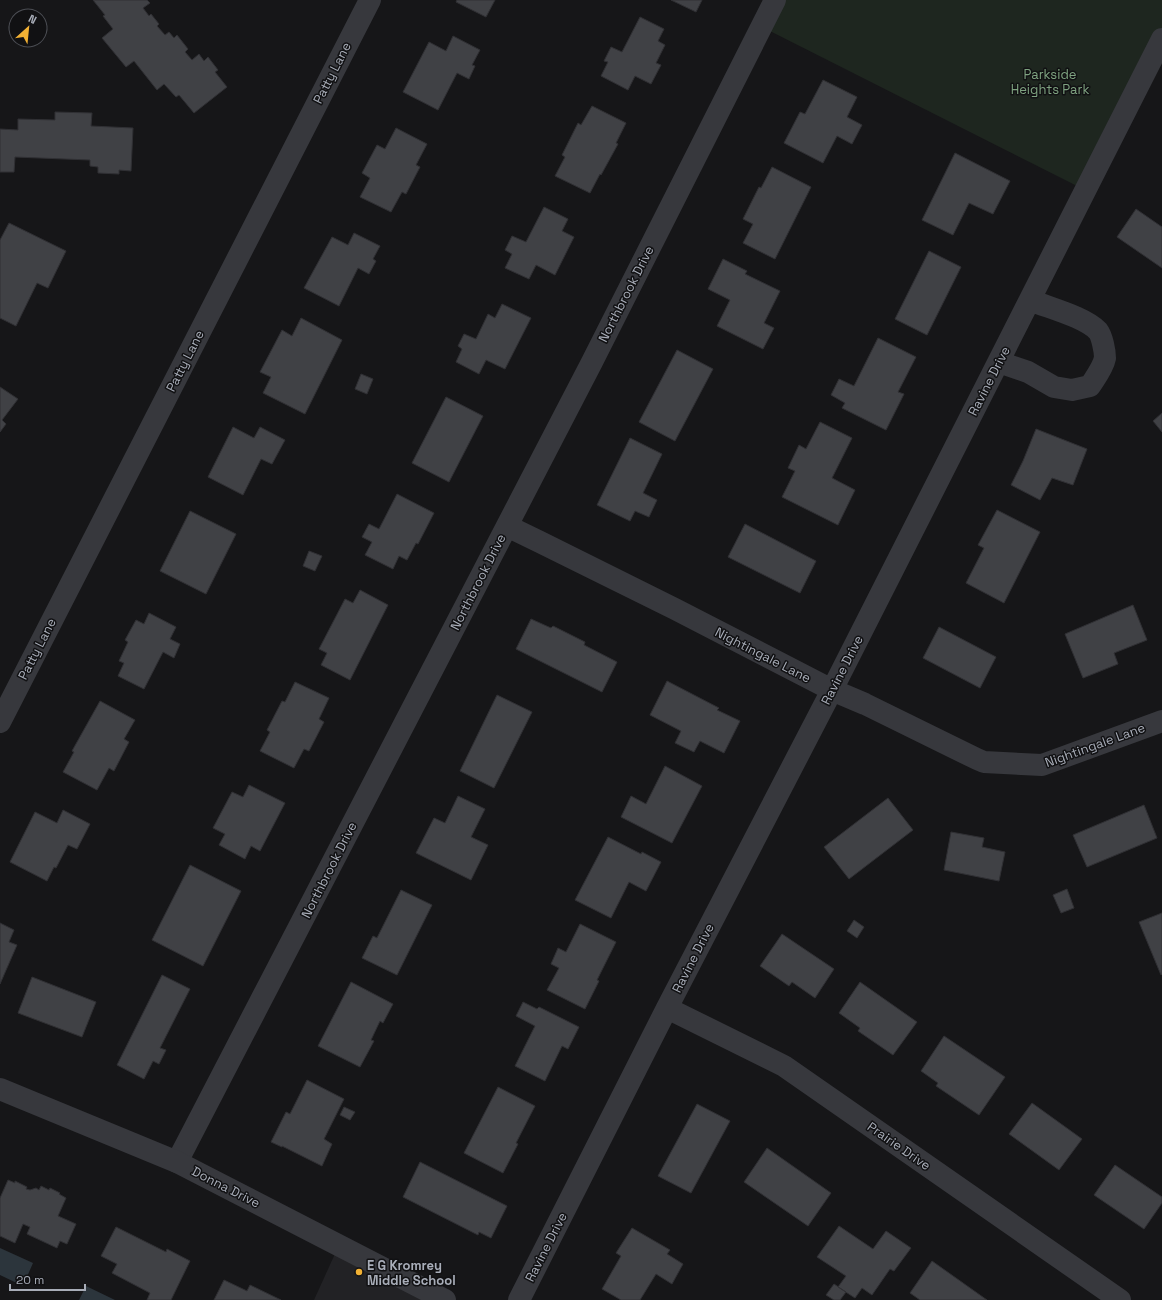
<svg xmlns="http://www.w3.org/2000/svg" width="1162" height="1300" viewBox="0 0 1162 1300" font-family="'Space Grotesk',sans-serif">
  <rect width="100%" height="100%" fill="#161618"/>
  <path fill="#222225" d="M339,1245L445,1300H314Z"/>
  <path fill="#1e261f" d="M775,0H1162V39L1085,190L762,27Z"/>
  <path fill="#2c353c" d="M0,1248L33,1263L23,1286L0,1275Z
    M86,1286L115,1300H79Z"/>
  <path fill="#404145" stroke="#303034" d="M93,0H147L150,3L143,8L149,16L151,14L159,24L157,26L165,35L169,32L174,38L177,35L188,49L185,52L192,60L199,54L204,61L208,57L218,70L215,72L227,87L194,113L179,95L176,97L164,84L157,90L134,61L126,67L102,38L113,29L103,16L105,15Z
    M457,0H495L486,17L456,2Z
    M671,0H702L696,12Z
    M640,17L664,29L658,41L665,45L656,63L661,65L651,84L635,76L628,90L601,76L608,62L604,61L611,47L622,52Z
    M453,36L480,50L472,65L475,66L469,79L457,73L438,110L403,92L429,42L446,51Z
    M823,80L857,97L847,117L862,125L852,144L837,136L823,163L784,143L800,112L805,114Z
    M592,106L626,123L616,143L618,144L601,175L600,174L590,193L555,176L565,157L562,155L578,123L581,125Z
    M55,112L92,113L91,126L133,128L131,171L119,170V174L98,173V167L90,166V160L15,157L14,172H0V129L18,130V119L55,120Z
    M396,128L427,144L416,165L420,167L406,194L402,192L391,212L360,197L370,178L362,173L377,145L385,149Z
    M955,153L1010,181L993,214L969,203L953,235L922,220Z
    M772,167L811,187L775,259L743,243L753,224L743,219L759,187L761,188Z
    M544,207L568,219L562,231L574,237L555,275L536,265L529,279L505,268L512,254L505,250L512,236L526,242Z
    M1136,209L1162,227V268L1117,237Z
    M9,223L66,251L48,288L37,283L16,326L0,318V240Z
    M354,233L380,246L373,259L376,261L369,274L358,268L339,306L304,288L332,237L348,245Z
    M929,251L961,267L927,335L895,319Z
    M723,259L747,271L745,274L780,291L764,323L774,328L763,349L717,326L730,300L708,289Z
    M502,304L531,318L505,369L486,360L479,374L456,362L462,349L458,346L464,334L476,339L488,314L495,318Z
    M301,318L342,340L305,414L263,393L271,377L260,372L282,330L292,336Z
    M878,338L916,357L898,392L904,394L886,430L842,408L845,403L831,395L839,379L854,386Z
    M677,350L713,369L675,441L639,422Z
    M361,374L373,379L367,394L355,389Z
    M0,387L18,399L2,420L6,424L0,432Z
    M446,397L483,416L449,482L412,463Z
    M1162,413V432L1153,421Z
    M820,422L852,438L832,478L855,490L838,525L782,497L795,471L788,468L799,445L806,449Z
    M233,427L254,438L260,427L285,440L272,464L261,459L243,495L208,477Z
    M1036,429L1087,449L1073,485L1052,478L1040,500L1011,485L1023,461Z
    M630,438L662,454L643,493L657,500L649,517L635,511L630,521L597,505Z
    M397,494L434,513L418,544L416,543L407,560L399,556L393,569L365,555L372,542L362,537L369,524L379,529Z
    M997,510L1040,532L1004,603L966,583L984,548L978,545Z
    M190,511L236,534L206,594L160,571Z
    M745,524L816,561L800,593L728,557Z
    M309,551L322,556L315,571L303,566Z
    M360,590L388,605L350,680L321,665L327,653L319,649L345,599L353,603Z
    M1133,605L1147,640L1114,653L1118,664L1083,678L1065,634Z
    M149,613L176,627L170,639L180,644L174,658L163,652L144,689L118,676L124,663L119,661L128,642L125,640L136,620L144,624Z
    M531,619L551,628L553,626L585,642L584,645L617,662L602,692L516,649Z
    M939,627L996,657L980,688L923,658Z
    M667,681L719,708L717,710L740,721L724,753L700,741L694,752L675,743L681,731L650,715Z
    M295,682L329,698L319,719L324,722L309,751L304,749L294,768L260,751L270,732L267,730L282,701L285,702Z
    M497,695L532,712L494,788L460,771Z
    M100,701L135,720L124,739L129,742L114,771L109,768L97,790L63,772L74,752L72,751Z
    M665,766L702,786L672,843L621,817L631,796L646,804Z
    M249,785L285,803L260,851L251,846L245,859L219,845L225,834L213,828L232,792L243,797Z
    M458,796L485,809L471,837L488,845L471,880L416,853L434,818L445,823Z
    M888,798L913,830L849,879L824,847Z
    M1144,805L1157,838L1087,867L1073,835Z
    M63,810L90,824L77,849L68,845L56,868L54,867L47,881L10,862L35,812L57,823Z
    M951,832L984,838L982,847L1005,852L999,881L944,870Z
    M608,837L641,854L642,852L661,862L646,891L629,882L611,918L575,900Z
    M190,865L241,891L203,966L152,940Z
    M1067,889L1074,908L1061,913L1053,895Z
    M401,890L432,905L397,975L362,958L373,936L377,938Z
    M1162,913V974L1161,975L1139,922Z
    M854,920L864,927L857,938L847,931Z
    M0,923L14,930L9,942L17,945L0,984Z
    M580,924L616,942L597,980L599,981L585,1009L547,990L559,968L551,964L558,948L566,952Z
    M782,934L834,969L815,998L792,982L789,986L760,966Z
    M162,975L190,989L160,1048L166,1050L159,1064L153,1061L144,1079L117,1065Z
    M32,977L96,1002L82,1037L18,1013Z
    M351,982L393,1004L383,1023L380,1021L371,1040L374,1041L360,1067L318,1046Z
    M860,982L917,1022L893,1055L858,1031L860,1028L839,1013Z
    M523,1002L537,1009L539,1007L579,1027L568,1049L562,1046L545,1081L515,1066L535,1026L516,1016Z
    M944,1036L1005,1077L979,1115L936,1086L938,1083L921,1071Z
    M307,1080L344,1099L324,1139L332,1144L322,1166L282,1146V1147L271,1142L286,1112L290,1114Z
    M498,1087L535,1106L516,1143L518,1144L503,1173L464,1153Z
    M1032,1103L1082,1139L1059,1170L1009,1134Z
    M697,1104L730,1121L691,1193L658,1176Z
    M344,1107L355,1112L350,1120L340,1115Z
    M767,1148L831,1193L808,1226L744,1182Z
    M420,1162L507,1206L491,1238L479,1232L478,1235L403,1197Z
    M1115,1165L1162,1197V1203L1144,1229L1094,1195Z
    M8,1180L15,1183V1181L27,1187L26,1189L30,1190L36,1188L39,1190L41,1186L49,1190L50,1188L60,1193L59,1194L66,1198L58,1216L76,1224L67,1244L60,1241L57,1248L27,1234L30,1227L23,1224L15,1243L0,1236V1198Z
    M839,1226L873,1249L886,1231L911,1248L894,1271L890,1269L872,1295L862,1288L855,1298L838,1287L846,1276L817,1257Z
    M116,1227L166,1252L167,1249L190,1261L171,1300H147L150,1293L112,1273L117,1264L101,1256Z
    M632,1228L670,1250L667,1254L683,1264L672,1284L656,1274L640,1300H621L602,1289L621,1256L616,1253Z
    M932,1261L987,1300H920L910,1293Z
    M224,1280L247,1291L250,1285L281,1300H214Z
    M834,1284L846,1292L840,1300H834L826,1295Z"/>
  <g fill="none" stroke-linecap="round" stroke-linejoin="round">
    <path stroke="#37383d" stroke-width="22" d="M999,362L1028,372L1054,387L1072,390L1090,386C1095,378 1103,368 1105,358C1105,351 1102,336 1098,331C1085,317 1049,308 1030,300
      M507,526L540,542L675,609L832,690L865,704L977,759L984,762L1042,765L1162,721
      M0,722L370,0
      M667,1008L784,1066L1120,1300
      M177,1162L592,362L775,0
      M519,1300L667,1008L832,690L1162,39"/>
    <path stroke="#37383d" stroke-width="22" d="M0,1089L177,1162L445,1300"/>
  </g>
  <circle fill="#f2b134" stroke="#111113" stroke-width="1.5" cx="359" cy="1272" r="4"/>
  <g text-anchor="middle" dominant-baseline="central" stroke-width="3" stroke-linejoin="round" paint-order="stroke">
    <g font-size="13" fill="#a8adb8" stroke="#111113">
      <text transform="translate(332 73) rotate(-63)">Patty Lane</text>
      <text transform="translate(626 294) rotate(-63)">Northbrook Drive</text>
      <text transform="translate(185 361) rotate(-63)">Patty Lane</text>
      <text transform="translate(989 381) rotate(-63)">Ravine Drive</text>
      <text transform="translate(478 582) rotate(-63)">Northbrook Drive</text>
      <text transform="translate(37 649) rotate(-63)">Patty Lane</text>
      <text transform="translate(763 655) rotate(27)">Nightingale Lane</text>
      <text transform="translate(842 670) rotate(-63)">Ravine Drive</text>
      <text transform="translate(1095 745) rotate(-20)">Nightingale Lane</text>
      <text transform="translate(329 870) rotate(-63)">Northbrook Drive</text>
      <text transform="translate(693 958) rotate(-63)">Ravine Drive</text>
      <text transform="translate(899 1146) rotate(35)">Prairie Drive</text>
      <text transform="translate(226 1187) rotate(27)">Donna Drive</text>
      <text transform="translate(546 1247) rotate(-63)">Ravine Drive</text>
    </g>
    <g font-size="13" fill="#7fa381" stroke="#111113">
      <text x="1050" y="74">Parkside<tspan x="1050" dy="15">Heights Park</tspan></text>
    </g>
    <g font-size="13" font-weight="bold" fill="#a8adb8" stroke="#111113" text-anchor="start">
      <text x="367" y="1265">E G Kromrey<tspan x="367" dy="15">Middle School</tspan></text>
    </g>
  </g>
  <g transform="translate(28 28) rotate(27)"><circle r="19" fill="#111113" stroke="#4d4f55"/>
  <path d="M0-3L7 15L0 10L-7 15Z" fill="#f2b134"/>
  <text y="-6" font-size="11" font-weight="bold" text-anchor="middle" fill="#a8adb8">N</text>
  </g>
  <path d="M10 1284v6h75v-6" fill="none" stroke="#a8adb8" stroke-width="2"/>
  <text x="16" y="1284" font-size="12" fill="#a8adb8" stroke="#111113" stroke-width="3" paint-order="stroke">20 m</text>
</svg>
